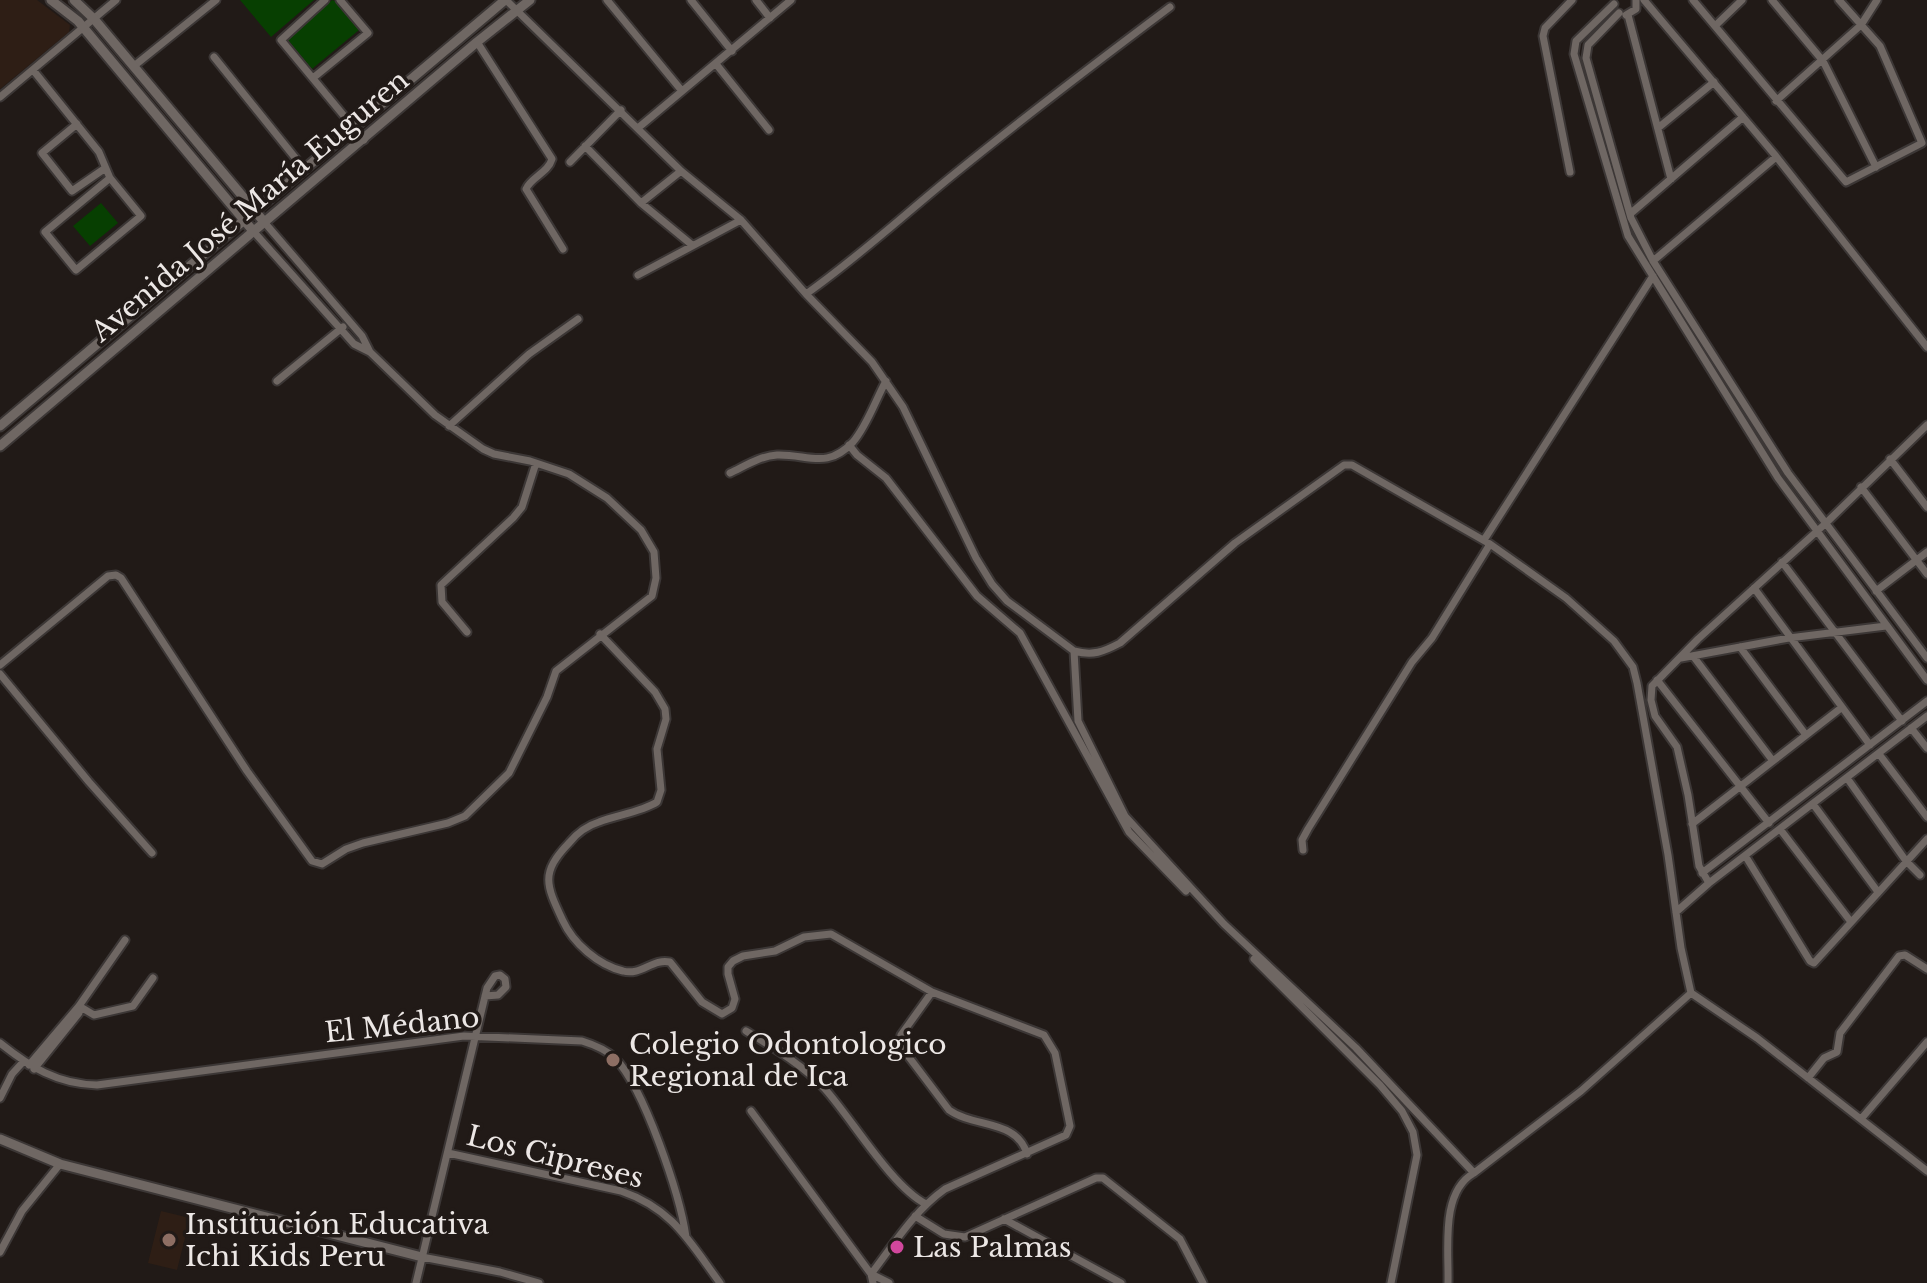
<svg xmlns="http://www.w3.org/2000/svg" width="1927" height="1283" viewBox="0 0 1927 1283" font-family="'Libre Baskerville',serif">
  <rect width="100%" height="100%" fill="#211a17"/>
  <path fill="#2e1e15" d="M0,0H37L70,25L69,32L0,89Z
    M161,1211L190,1218L177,1270L148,1263Z"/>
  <path fill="#073f01" d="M240,0H314L271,37Z
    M332,0L335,1L359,30L312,69L288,40Z
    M101,203L118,223L90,246L73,226Z"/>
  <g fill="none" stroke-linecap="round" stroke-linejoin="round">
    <g stroke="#3c3736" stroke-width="11">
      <path id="minor" d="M325,0L281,40L364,140
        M506,0L681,171L741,220L806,294L872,362L903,407L976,558L992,584L1007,601L1074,651L1078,721L1125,816L1224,924L1356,1048L1474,1173C1440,1192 1449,1249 1448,1283
        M607,0L682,91
        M691,0L732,51
        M756,0L770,18
        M1644,0L1775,155L1927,347
        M1693,0L1846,182L1922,143L1880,46L1839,0
        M1772,0L1823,61L1876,167
        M1614,4L1576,41L1574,54L1628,236L1778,478L1927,680
        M1619,13L1588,45L1586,58L1631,218L1653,261L1788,473L1927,658
        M1626,15L1636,9V0
        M1628,15L1671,179
        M1715,26L1742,0
        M477,42L552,159C548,173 531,177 526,189L563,249
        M214,57L305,170
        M716,64L769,130
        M134,66L216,0
        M33,70L99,152L110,178L141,216L76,270L45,232L110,178
        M313,78L368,33L340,0
        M0,97L116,0
        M1776,101L1861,25L1877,0
        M77,124L42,153L72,191L104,169
        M638,128L791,0
        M1658,128L1714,82
        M585,146L641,203L692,245
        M570,162L621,110
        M1570,172L1543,36L1545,28L1572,0
        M641,203L681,171
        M1630,214L1743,117
        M265,223L362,336L370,352
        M1653,261L1776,157
        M638,275L741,220
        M806,294C860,256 907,212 958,171C1027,115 1098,61 1170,7
        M277,381L343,327
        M449,426L529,354L578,319
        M849,445L857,455L886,478L977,596L1020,633L1129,832L1186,891
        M1890,459L1927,507
        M730,473C745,466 760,456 777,455C808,454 827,470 853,442C867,426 876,399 886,381
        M1861,487L1927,574
        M1484,540L1653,276
        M1782,562L1902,721
        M1754,588L1870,745
        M1876,591L1927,552
        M467,632L442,602L441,585L513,518L522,507L536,463
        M600,634L655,692L665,709L666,719L657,749L661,790L657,802C641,812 617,815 599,822C586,826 577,833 569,843C540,873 546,885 563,921C573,943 598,965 623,971C641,976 653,958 670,962L702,1002L722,1014L732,1008L735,999L728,974V967L733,961L743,956L775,951L804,937L831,934L932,992L1044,1035L1055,1053L1068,1116L1070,1126L1066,1135L945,1189C914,1211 894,1244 871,1274L889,1283
        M1740,647L1806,735
        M1074,651C1093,656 1103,652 1120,643L1235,543L1344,465H1352L1490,544
        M1693,656L1773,761
        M1681,658L1789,638L1886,626
        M0,665L108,576L116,575L121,578L247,771L312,861L322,864L346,849L363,843L448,823L465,816L509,773L547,697L556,671L652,596L656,578L654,552L641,530L607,498L569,474L530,461L494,454L483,449L435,415L370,352L354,344L254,232
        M0,674L89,782L152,853
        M1657,680L1769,823
        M1911,728L1927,748
        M1879,754L1927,817
        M1847,778L1906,861L1920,875
        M1813,804L1878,892
        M1692,824L1841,708
        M1780,829L1851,922
        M1303,850L1302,840L1308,829L1412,662L1432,638L1490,544L1566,598L1614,641L1633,667L1637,683L1668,855L1681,948L1691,993L1581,1091L1474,1173
        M1746,857L1810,961L1814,963L1927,839
        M1702,873L1927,701
        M1709,883L1699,866L1688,795L1677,747L1655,716L1651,700L1652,686L1698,639L1825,524L1927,425
        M1676,912L1709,883L1927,716
        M1254,959L1380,1085L1402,1111L1413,1132L1417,1155L1391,1283
        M932,992L901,1035L899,1044L949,1110C974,1128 1017,1119 1027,1154
        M1691,993L1757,1038L1927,1171
        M79,1006L94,1015L133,1006L153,978
        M746,1031C774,1048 803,1065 825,1089C852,1119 892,1187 926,1204
        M0,1043C30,1067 57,1084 97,1085L464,1036L582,1041C595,1045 605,1049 615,1058C644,1088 680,1195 686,1237
        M29,1065L79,1006L125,940
        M34,1069L79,1013V1006
        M1808,1078L1824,1058L1837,1052L1840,1033L1899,956L1905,955L1927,969
        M0,1098L12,1074L23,1062
        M751,1111L871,1274L873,1283
        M1861,1119L1927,1042
        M448,1153L621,1191C673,1209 689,1241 720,1283
        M915,1216L944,1234L965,1237L1096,1178H1103L1180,1239L1203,1283
        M1004,1219L1121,1283
        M0,1252L22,1211L60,1164
        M422,1257L500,1272L539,1283
        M416,1283L487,988L495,976L500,975L505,979L506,987L498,995L485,996"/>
    </g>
    <g stroke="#3c3736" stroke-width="13">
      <path id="tertiary" d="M51,0L78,21L254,232
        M74,0L94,19L265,223
        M0,426L505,0
        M0,446L477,42L530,0
        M0,1139L60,1164L422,1257"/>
    </g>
    <use href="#minor" stroke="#6f6763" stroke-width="7"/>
    <use href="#tertiary" stroke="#6f6763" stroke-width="9"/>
  </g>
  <g fill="#8d6e63" stroke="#211a17" stroke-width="3">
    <circle cx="613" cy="1060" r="8"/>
    <circle cx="169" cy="1240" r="8"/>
  </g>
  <circle fill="#d1479c" stroke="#211a17" stroke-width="3" cx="897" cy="1247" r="8"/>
  <g text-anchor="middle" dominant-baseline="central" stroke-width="7" stroke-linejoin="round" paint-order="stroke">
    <g font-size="28" fill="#ece7e5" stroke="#211a17">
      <text transform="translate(250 206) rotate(-40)">Avenida José María Euguren</text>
      <text transform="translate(402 1025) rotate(-6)">El Médano</text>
      <text transform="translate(555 1157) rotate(14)">Los Cipreses</text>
    </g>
    <g font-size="28" fill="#ece7e5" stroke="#211a17" text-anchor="start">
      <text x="629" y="1044">Colegio Odontologico<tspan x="629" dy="32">Regional de Ica</tspan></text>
      <text x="185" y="1224">Institución Educativa<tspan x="185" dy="32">Ichi Kids Peru</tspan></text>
      <text x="913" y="1247">Las Palmas</text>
    </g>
  </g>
</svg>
